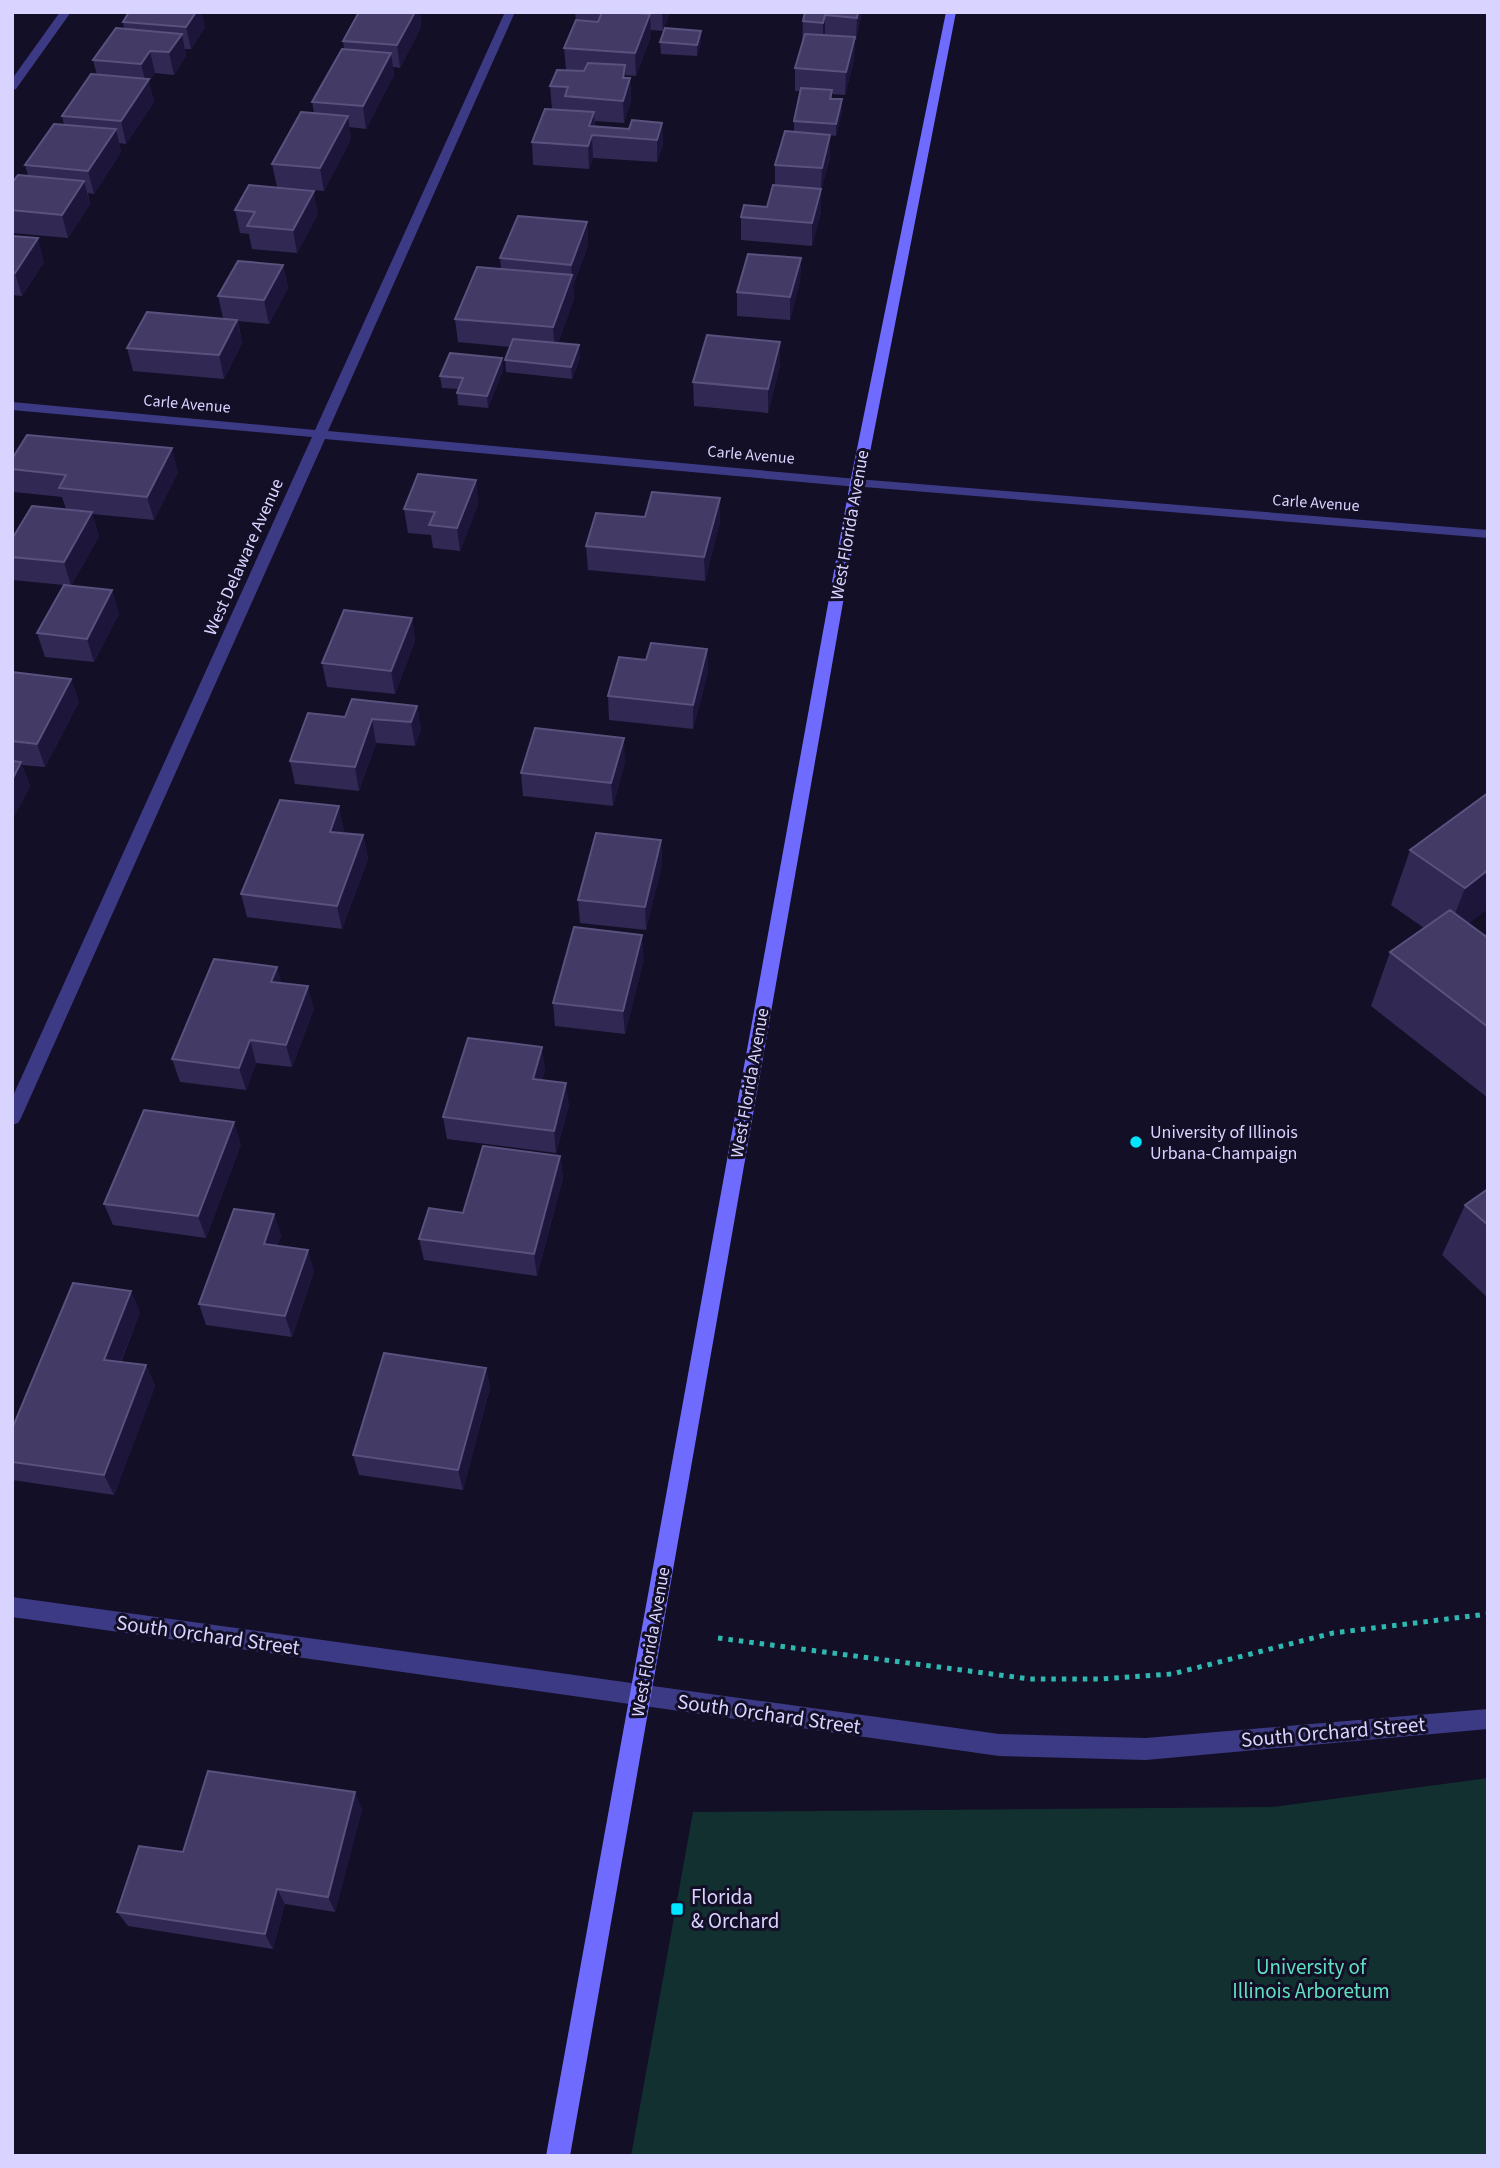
<svg xmlns="http://www.w3.org/2000/svg" width="1500" height="2168" viewBox="0 0 1500 2168" font-family="'Source Sans 3',sans-serif">
  <rect width="100%" height="100%" fill="#130f26"/>
  <path fill="#12302f" d="M1488,1778V2156H631L693,1812L1273,1807Z"/>
  <g fill="none" stroke-linecap="round" stroke-linejoin="round">
    <path stroke="#2fb8b0" stroke-width="5" stroke-dasharray="4.5 6" stroke-linecap="butt" d="M718,1638L1030,1679H1101L1172,1674L1333,1633L1488,1614"/>
    <path fill="#3d3a85" fill-rule="evenodd" d="M857,479L1488,530V538L852,486L850,483Z"/>
    <path fill="#3d3a85" fill-rule="evenodd" d="M60,12H71L16,89L12,90V79Z
      M505,12H515L328,431L857,479L864,483L857,487L325,439L21,1118L18,1123L12,1125V1098L312,437L12,410V402L315,430Z
      M12,1597L999,1734L1146,1738L1488,1709V1729L1146,1760L999,1756L12,1617Z"/>
    <path fill="#6f6bff" fill-rule="evenodd" d="M946,12H956L864,483L570,2156H546L850,483Z"/>
  </g>
  <path fill="#312854" d="M358,12H420L421,27L400,68L393,67L394,75L366,129L349,127L351,139L324,191L277,187L272,164L314,113L312,102L344,49L343,41L359,12Z
    M575,12H670L663,31L651,30V36L636,76L625,75V78H630L631,101L624,123L595,121V126L629,129L662,123L663,145L657,162L593,158L589,169L533,165L532,142L552,109L550,86L566,70L564,48L576,21Z
    M805,12H862L856,40H855L854,60L845,95L832,94V99H842V111L836,136L830,135V158L821,190V212L812,246L741,240V217L767,207L775,185V165L794,132V121L800,91H795V68L802,44L803,21Z
    M123,22L205,27L191,49H185L186,56L174,75L155,73L149,82L154,102L126,144L119,143L121,152L94,194L88,193L90,204L68,238L12,233V183L28,176L25,165L64,125L62,116L97,75L93,60L124,29Z
    M701,31V42L697,56L661,54L660,42Z
    M235,210L318,214L297,253L252,249L249,234L240,233Z
    M587,222L588,245L573,286L574,299L558,343L580,357L572,379L506,372L505,360L510,347L458,342L455,319L501,269L500,258Z
    M12,236L44,262L22,296L12,295Z
    M801,258L800,281L790,320L737,316V292Z
    M283,265L288,288L269,324L238,321L242,343L224,379L133,371L127,348L223,318L218,296Z
    M780,342V365L768,413L694,406L693,382Z
    M502,358L503,370L488,408L458,405L457,393L458,389L442,388L440,376Z
    M12,459L178,472L154,520L92,514L99,536L71,586L112,590L119,614L94,662L45,657L37,633L64,585L12,580V539L66,509L62,497L14,492L12,486Z
    M476,480L478,504L460,551L433,548L431,535L408,533L404,509Z
    M720,498V522L705,581L588,570L586,546L645,517Z
    M412,618L415,641L395,694L327,687L322,663Z
    M707,649L708,672L693,729L609,720L608,696L646,660Z
    M12,672L71,679L79,702L45,767L22,765L30,786L12,820Z
    M417,706L421,729L415,746L376,743L359,791L295,784L290,761L345,717Z
    M625,762L613,806L523,796L521,773Z
    M1488,793L1468,924L1488,938V1098L1371,1006L1390,952L1424,928L1391,905L1410,850Z
    M344,830L343,833L363,835L368,859L342,929L247,917L241,894Z
    M661,840L662,864L646,930L580,923L578,900Z
    M644,958L625,1034L555,1026L553,1003Z
    M277,967L281,983L314,1009L292,1067L256,1063L246,1090L180,1082L172,1059Z
    M545,1069L542,1080L569,1105L556,1153L447,1139L443,1117Z
    M241,1144L206,1238L113,1225L104,1204Z
    M560,1156L563,1178L537,1276L424,1260L419,1239Z
    M1488,1189V1298L1442,1255L1465,1205Z
    M274,1214L281,1236L277,1246L314,1271L292,1337L206,1325L199,1304Z
    M140,1312L121,1362L146,1365L155,1386L114,1495L12,1480V1429Z
    M486,1368L490,1388L463,1490L359,1475L353,1455Z
    M362,1809L335,1912L285,1904L273,1949L128,1926L117,1912L183,1852Z"/>
  <path fill="#1d163a" d="M186,12H202L205,27L191,49L186,27Z
    M415,12H420L421,27L400,68L397,45Z
    M662,12H670L663,31Z
    M858,12H862L856,40L857,18Z
    M650,14L651,36L636,76L635,53Z
    M825,15V38L823,45V23Z
    M701,31V42L697,56V45Z
    M182,34L186,56L174,75L169,52Z
    M855,37L854,60L845,95L846,72Z
    M150,51L155,73L149,82L154,102L126,144L121,121L146,84L141,64Z
    M391,53L394,75L366,129L363,106Z
    M625,65L626,88L630,78L631,101L624,123L623,101Z
    M842,99V111L836,136V124Z
    M594,112L595,135H592L593,158L589,169L588,146L589,126Z
    M348,116L351,139L324,191L320,168Z
    M662,123L663,145L657,162V140Z
    M116,129L121,152L94,194L88,171Z
    M830,135V158L821,190V212L812,246V223L821,190L822,168Z
    M84,181L90,204L68,238L62,215Z
    M314,191L318,214L297,253L293,230Z
    M587,222L588,245L573,286L574,299L555,351L553,327L572,278L571,265Z
    M38,238L44,262L22,296L15,273Z
    M801,258L800,281L790,320V297Z
    M283,265L288,288L269,324L264,300Z
    M237,320L242,343L224,379L219,355Z
    M780,342V365L768,413V389Z
    M579,345L580,357L572,379L571,367Z
    M502,358L503,370L488,408L487,396Z
    M172,448L178,472L154,520L147,497Z
    M476,480L478,504L460,551L457,528Z
    M720,498V522L705,581L704,557Z
    M92,512L99,536L71,586L64,562Z
    M112,590L119,614L94,662L87,639Z
    M412,618L415,641L395,694L391,671Z
    M707,649L708,672L693,729V705Z
    M71,679L79,702L45,767L37,744Z
    M417,706L421,729L415,746L411,722Z
    M372,719L376,743L359,791L355,767Z
    M624,738L625,762L613,806L611,783Z
    M21,762L30,786L12,820V780Z
    M339,806L344,830L335,855L330,832Z
    M363,835L368,859L342,929L337,906Z
    M661,840L662,864L646,930L645,907Z
    M1488,870V909L1444,942L1465,888Z
    M642,935L644,958L625,1034L623,1011Z
    M277,967L283,989L271,982Z
    M308,986L314,1009L292,1067L286,1045Z
    M250,1040L256,1063L246,1090L239,1068Z
    M542,1047L545,1069L536,1101L533,1079Z
    M566,1083L569,1105L556,1153L554,1131Z
    M234,1122L241,1144L206,1238L198,1216Z
    M560,1156L563,1178L537,1276L534,1254Z
    M274,1214L281,1236L270,1265L264,1244Z
    M308,1250L314,1271L292,1337L285,1316Z
    M131,1291L140,1312L113,1380L104,1360Z
    M146,1365L155,1386L114,1495L104,1475Z
    M486,1368L490,1388L463,1490L458,1470Z
    M355,1792L362,1809L335,1912L328,1897Z
    M277,1889L285,1904L273,1949L265,1934Z"/>
  <path fill="#433a66" stroke="#5a527e" stroke-width="2" d="M129,12H196L186,27L123,22Z
    M359,12H415L397,45L343,41Z
    M602,12H628L650,14L635,53L564,48L576,20L598,22Z
    M805,12H858L857,18L825,15L823,23L803,21Z
    M116,28L182,34L169,52L150,51L141,64L93,60Z
    M665,28L701,31L697,45L660,42Z
    M805,34L855,37L846,72L795,68Z
    M342,49L391,53L363,106L312,102Z
    M588,63L625,65L623,78H630L623,101L565,96L568,87L550,86L557,70L584,71Z
    M91,74L149,79L121,121L62,116Z
    M801,88L832,90L830,99H842L836,124L794,121Z
    M545,109L594,112L589,126L629,129L632,120L662,123L657,140L592,135L588,146L532,142Z
    M301,112L348,116L320,168L272,164Z
    M54,124L116,129L88,171L25,165Z
    M785,131L830,135L822,168L775,165Z
    M18,175L84,181L62,215L12,210V183Z
    M249,185L314,191L293,230L247,226L255,212L235,210Z
    M773,185L821,189L812,223L741,217L744,205L767,207Z
    M518,216L587,222L571,265L500,258Z
    M12,236L38,238L15,273H12Z
    M748,254L801,258L790,297L737,292Z
    M238,261L283,265L264,300L218,296Z
    M477,267L572,275L553,327L455,319Z
    M147,312L237,320L219,355L127,348Z
    M707,335L780,342L768,389L693,382Z
    M513,339L579,345L571,367L505,360Z
    M450,353L502,358L487,396L457,393L463,378L440,376Z
    M27,435L172,448L147,497L59,488L66,475L12,469V459Z
    M418,474L476,480L457,528L429,525L435,512L404,509Z
    M652,492L720,498L704,557L586,546L596,513L645,517Z
    M32,506L92,512L64,562L12,557V539Z
    M64,585L112,590L87,639L37,633Z
    M344,610L412,618L391,671L322,663Z
    M651,643L707,649L693,705L608,696L619,657L646,660Z
    M12,672L71,679L37,744L12,741Z
    M352,699L417,706L411,722L372,719L355,767L290,761L308,713L345,717Z
    M535,728L624,738L611,783L521,773Z
    M12,761L21,762L12,780Z
    M1488,793V870L1465,888L1410,850Z
    M280,800L339,806L330,832L363,835L337,906L241,894Z
    M596,833L661,840L645,907L578,900Z
    M1450,910L1488,938V1027L1390,952Z
    M574,927L642,935L623,1011L553,1003Z
    M214,959L277,967L271,982L308,986L286,1045L250,1040L239,1068L172,1059Z
    M468,1038L542,1047L533,1079L566,1083L554,1131L443,1117Z
    M144,1110L234,1122L198,1216L104,1204Z
    M483,1146L560,1156L534,1254L419,1239L429,1208L463,1213Z
    M1488,1189V1225L1465,1205Z
    M234,1209L274,1214L264,1244L308,1250L285,1316L199,1304Z
    M73,1283L131,1291L104,1360L146,1365L104,1475L12,1462V1429Z
    M384,1353L486,1368L458,1470L353,1455Z
    M208,1771L355,1792L328,1897L277,1889L265,1934L117,1912L139,1846L183,1852Z"/>
  <g fill="#00e5ff" stroke="#130f26" stroke-width="2.5">
    <circle cx="1136" cy="1142" r="7"/>
    <rect x="670" y="1902" width="14" height="14" rx="3.5"/>
  </g>
  <g text-anchor="middle" dominant-baseline="central" stroke-width="6" stroke-linejoin="round" paint-order="stroke">
    <g font-size="16" fill="#d9d4ff" stroke="#130f26">
      <text transform="translate(187 404) rotate(5)">Carle Avenue</text>
      <text transform="translate(751 455) rotate(5)">Carle Avenue</text>
      <text transform="translate(1316 503) rotate(4)">Carle Avenue</text>
    </g>
    <g font-size="18" fill="#d9d4ff" stroke="#130f26">
      <text transform="translate(850 525) rotate(-80)">West Florida Avenue</text>
      <text transform="translate(244 557) rotate(-66)">West Delaware Avenue</text>
      <text transform="translate(750 1083) rotate(-80)">West Florida Avenue</text>
      <text transform="translate(651 1642) rotate(-80)">West Florida Avenue</text>
    </g>
    <g font-size="18" fill="#d9d4ff" stroke="#130f26" text-anchor="start">
      <text x="1150" y="1132">University of Illinois<tspan x="1150" dy="21">Urbana-Champaign</tspan></text>
    </g>
    <g font-size="21" fill="#d9d4ff" stroke="#130f26">
      <text transform="translate(208 1635) rotate(8)">South Orchard Street</text>
      <text transform="translate(769 1714) rotate(8)">South Orchard Street</text>
      <text transform="translate(1333 1732) rotate(-5)">South Orchard Street</text>
    </g>
    <g font-size="21" fill="#d9d4ff" stroke="#130f26" text-anchor="start">
      <text x="691" y="1897">Florida<tspan x="691" dy="24">&amp; Orchard</tspan></text>
    </g>
    <g font-size="21" fill="#5fe0c0" stroke="#130f26">
      <text x="1311" y="1967">University of<tspan x="1311" dy="24">Illinois Arboretum</tspan></text>
    </g>
  </g>
  <rect width="1500" height="2168" fill="none" stroke="#d9d4ff" stroke-width="28"/>
</svg>
